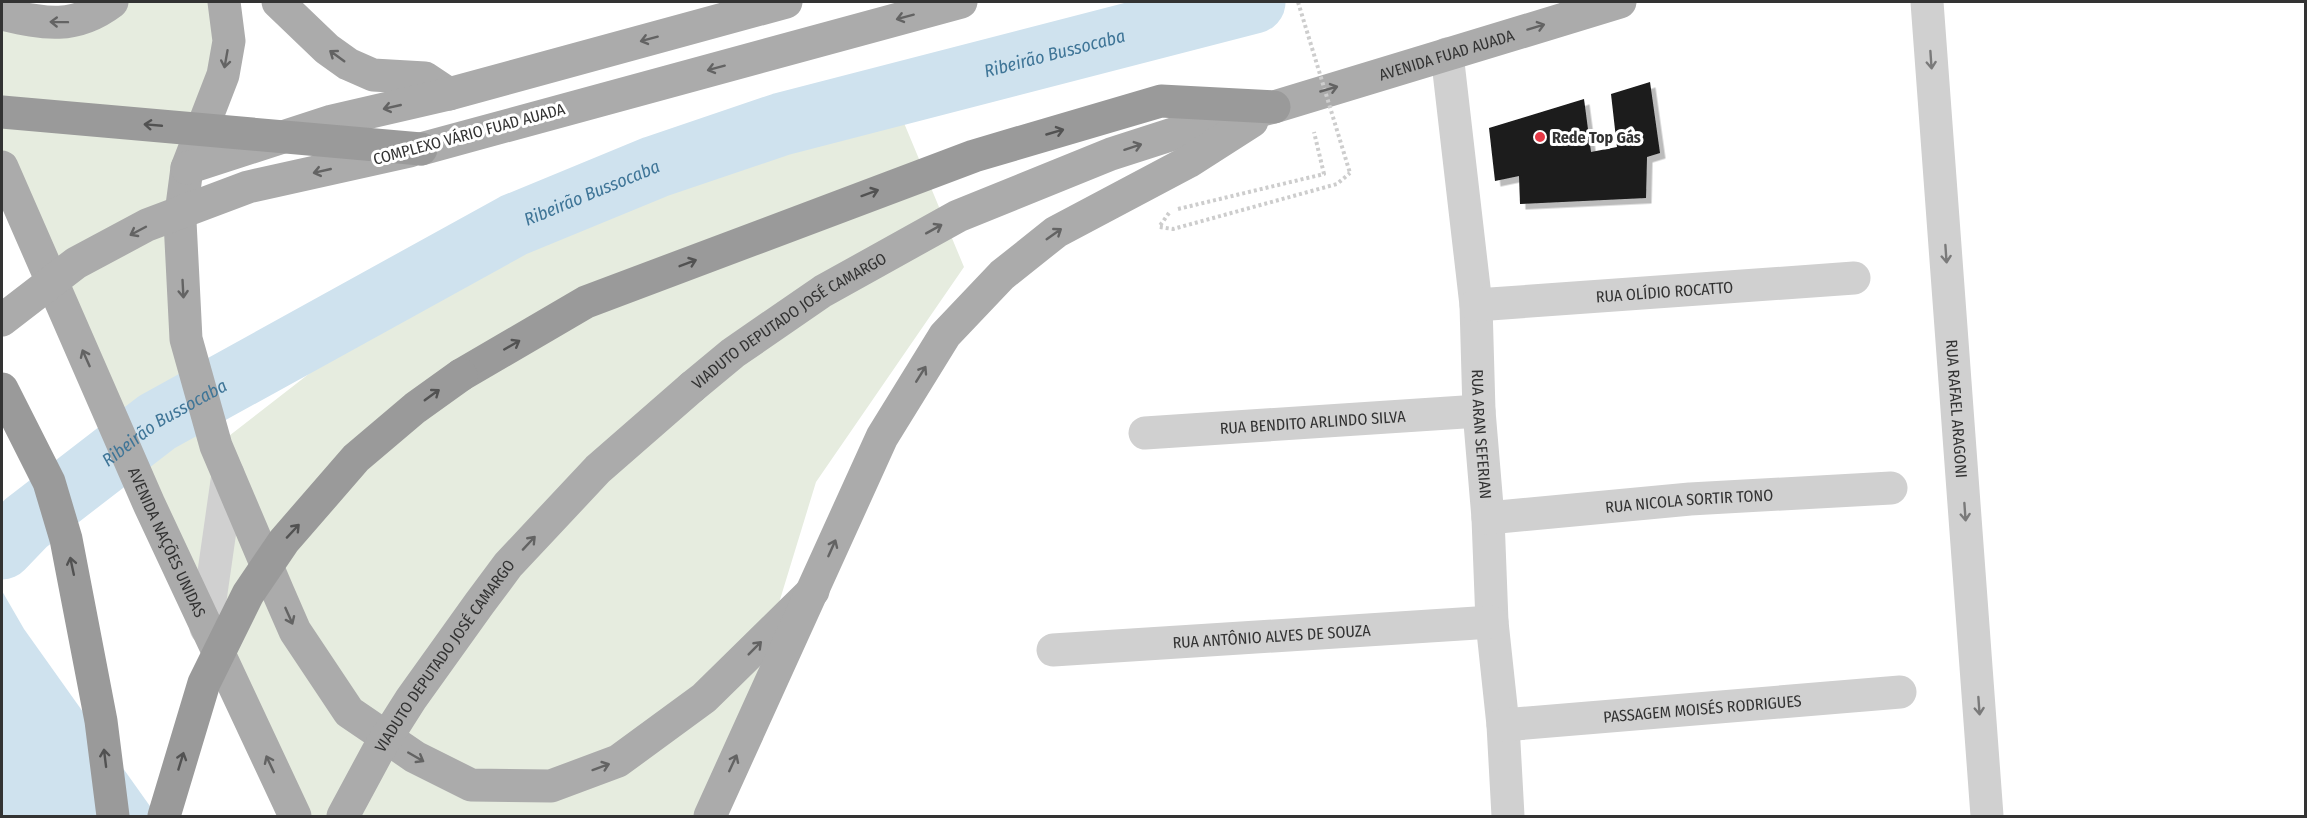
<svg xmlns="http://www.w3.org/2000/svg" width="2307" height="818" viewBox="0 0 2307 818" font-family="'Fira Sans Condensed',sans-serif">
  <defs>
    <filter id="shadow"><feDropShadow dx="5.5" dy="5.5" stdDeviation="0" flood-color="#0004"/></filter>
  </defs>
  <rect width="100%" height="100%" fill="#fff"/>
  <path fill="#e6ecdf" d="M112,2H224L180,221L216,446L408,297L665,180L899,111L964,267L816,482L723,786L710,816H295L2,167V14Z"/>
  <path fill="#cfe2ee" d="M2,591L24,629L157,816H2Z"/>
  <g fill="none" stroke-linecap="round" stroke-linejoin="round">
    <path stroke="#cfe2ee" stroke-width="63" id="s1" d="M2,548L26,523L157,422L514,225L655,167L782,124L1254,2"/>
  </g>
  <path fill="#1a1a1a" filter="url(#shadow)" d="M1650,82L1660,153L1647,157L1646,198L1520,204L1519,176L1495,181L1489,128L1584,99L1591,152L1617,147L1611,94Z"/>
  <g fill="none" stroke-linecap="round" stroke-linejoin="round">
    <path stroke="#cdcdcd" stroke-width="4" stroke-dasharray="3 3" stroke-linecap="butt" d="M1178,209L1324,174L1314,132
      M1169,213L1159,227L1173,229L1337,184L1350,173"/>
    <g stroke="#d0d0d0" stroke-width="33">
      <path id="s2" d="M1927,2L1987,816"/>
      <path id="s3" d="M1447,54L1476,305L1479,411L1488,518L1492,622L1503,725L1508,816"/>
      <path id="s4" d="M1476,305L1854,278"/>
      <path id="s5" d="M1145,433L1479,411"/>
      <path id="s6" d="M1488,518L1690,499L1891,488"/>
      <path d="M206,628L228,474"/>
      <path id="s7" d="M1053,650L1492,622"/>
      <path id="s8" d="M1503,725L1900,692"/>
    </g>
    <g stroke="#ababab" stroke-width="33">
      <path d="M224,2L229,41L223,75L187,168L180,221L186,339L216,446L278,592L295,631L349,712L415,757L471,785L551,786L618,761L704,698L813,591"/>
      <path d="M278,2L327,49L348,64L373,75L425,78L449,94"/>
      <path d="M2,14C44,24 75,30 112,2"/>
      <path d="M421,149L961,2"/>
      <path id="s9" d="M2,167L149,504L295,816"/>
      <path d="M187,168L332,121L449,94L786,2"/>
      <path id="s10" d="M692,387L733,353L823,291L958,216L1111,154L1198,126L1274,107L1620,2"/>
      <path d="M710,816L882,437L945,335L1002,275L1056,232L1188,162L1252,121"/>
    </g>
    <path stroke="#9a9a9a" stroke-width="33" d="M461,375L586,302L974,156L1161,101L1274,107
      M2,389L49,482L66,539L101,721L113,816"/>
    <path stroke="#cdcdcd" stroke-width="4" stroke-dasharray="3 3" stroke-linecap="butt" d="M1298,2L1350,173"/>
    <g stroke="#ababab" stroke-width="33">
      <path d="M2,320L76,263L147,225L248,187L410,151"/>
      <path id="s11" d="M343,816L378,751L411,699L479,604L508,565L598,469L692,387"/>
    </g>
    <path stroke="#9a9a9a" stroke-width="33" d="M2,112L421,149
      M164,816L204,683L248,594L284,541L356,458L415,408L461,375"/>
  </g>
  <defs><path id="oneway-shaft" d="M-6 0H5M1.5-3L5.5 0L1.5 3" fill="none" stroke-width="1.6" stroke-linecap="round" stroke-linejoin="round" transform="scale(1.5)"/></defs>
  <g stroke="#636363">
    <use href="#oneway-shaft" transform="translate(905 17) rotate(165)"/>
    <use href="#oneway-shaft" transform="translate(59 22) rotate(-179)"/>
    <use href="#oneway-shaft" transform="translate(1536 27) rotate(-17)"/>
    <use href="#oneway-shaft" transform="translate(649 39) rotate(165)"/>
    <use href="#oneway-shaft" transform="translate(337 56) rotate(-144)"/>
    <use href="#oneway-shaft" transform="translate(226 59) rotate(100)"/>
    <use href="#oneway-shaft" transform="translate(716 68) rotate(165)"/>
    <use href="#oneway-shaft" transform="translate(1329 89) rotate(-16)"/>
    <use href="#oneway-shaft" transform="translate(392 107) rotate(167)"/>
    <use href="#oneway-shaft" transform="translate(1133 147) rotate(-18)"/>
    <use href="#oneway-shaft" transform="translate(322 171) rotate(167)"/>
    <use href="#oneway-shaft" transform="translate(934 229) rotate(-29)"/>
    <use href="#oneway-shaft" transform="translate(138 231) rotate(152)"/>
    <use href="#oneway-shaft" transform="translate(1054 234) rotate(-35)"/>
    <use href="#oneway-shaft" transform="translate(183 289) rotate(87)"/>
    <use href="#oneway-shaft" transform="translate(86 358) rotate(-114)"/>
    <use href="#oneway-shaft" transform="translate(921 374) rotate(-58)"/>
    <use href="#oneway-shaft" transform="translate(529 543) rotate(-47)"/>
    <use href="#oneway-shaft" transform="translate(832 548) rotate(-66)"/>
    <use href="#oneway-shaft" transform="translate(289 616) rotate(66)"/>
    <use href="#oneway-shaft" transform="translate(755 648) rotate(-45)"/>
    <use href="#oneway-shaft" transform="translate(416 757) rotate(30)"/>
    <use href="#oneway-shaft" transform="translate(733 763) rotate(-65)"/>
    <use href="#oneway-shaft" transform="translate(270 764) rotate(-115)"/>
    <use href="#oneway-shaft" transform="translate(601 767) rotate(-20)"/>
  </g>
  <g stroke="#7a7a7a">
    <use href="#oneway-shaft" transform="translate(1931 60) rotate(86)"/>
    <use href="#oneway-shaft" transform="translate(1946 254) rotate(86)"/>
    <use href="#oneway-shaft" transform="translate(1965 512) rotate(86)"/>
    <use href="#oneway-shaft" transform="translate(1979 706) rotate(86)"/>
  </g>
  <g stroke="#525252">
    <use href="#oneway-shaft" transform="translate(153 125) rotate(-175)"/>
    <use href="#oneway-shaft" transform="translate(1055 132) rotate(-16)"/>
    <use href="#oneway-shaft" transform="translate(870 193) rotate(-20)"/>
    <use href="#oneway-shaft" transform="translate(688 263) rotate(-21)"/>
    <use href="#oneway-shaft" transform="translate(512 345) rotate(-30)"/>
    <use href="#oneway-shaft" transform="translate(432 395) rotate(-36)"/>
    <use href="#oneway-shaft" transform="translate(293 531) rotate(-47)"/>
    <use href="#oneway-shaft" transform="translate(72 566) rotate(-102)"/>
    <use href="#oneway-shaft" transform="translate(105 758) rotate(-97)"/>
    <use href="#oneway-shaft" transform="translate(181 761) rotate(-73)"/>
  </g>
  <circle fill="#e63946" stroke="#fff" stroke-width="2" cx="1540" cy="137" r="6"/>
  <g text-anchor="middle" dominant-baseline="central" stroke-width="6" stroke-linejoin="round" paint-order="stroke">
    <g font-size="16" fill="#333" stroke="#fff">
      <text stroke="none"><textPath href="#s10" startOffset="832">AVENIDA FUAD AUADA</textPath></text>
      <text transform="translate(469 134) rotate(-15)">COMPLEXO VÁRIO FUAD AUADA</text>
      <text stroke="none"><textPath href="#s4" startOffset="189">RUA OLÍDIO ROCATTO</textPath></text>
      <text stroke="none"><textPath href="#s10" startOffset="118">VIADUTO DEPUTADO JOSÉ CAMARGO</textPath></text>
      <text stroke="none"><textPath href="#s2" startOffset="408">RUA RAFAEL ARAGONI</textPath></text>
      <text stroke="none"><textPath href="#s5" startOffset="168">RUA BENDITO ARLINDO SILVA</textPath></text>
      <text stroke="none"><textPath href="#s3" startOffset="382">RUA ARAN SEFERIAN</textPath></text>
      <text stroke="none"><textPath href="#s6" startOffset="202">RUA NICOLA SORTIR TONO</textPath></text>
      <text stroke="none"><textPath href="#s9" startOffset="410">AVENIDA NAÇÕES UNIDAS</textPath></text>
      <text stroke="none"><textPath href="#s7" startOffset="219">RUA ANTÔNIO ALVES DE SOUZA</textPath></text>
      <text stroke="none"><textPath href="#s11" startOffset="190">VIADUTO DEPUTADO JOSÉ CAMARGO</textPath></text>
      <text stroke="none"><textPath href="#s8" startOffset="200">PASSAGEM MOISÉS RODRIGUES</textPath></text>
    </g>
    <g font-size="16" font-weight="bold" fill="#333" stroke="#fff" text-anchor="start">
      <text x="1552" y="137">Rede Top Gás</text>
    </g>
    <g font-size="18" font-style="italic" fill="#3f7597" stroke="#fff">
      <text stroke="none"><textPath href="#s1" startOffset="1176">Ribeirão Bussocaba</textPath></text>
      <text stroke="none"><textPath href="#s1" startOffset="692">Ribeirão Bussocaba</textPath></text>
      <text stroke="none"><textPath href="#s1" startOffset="206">Ribeirão Bussocaba</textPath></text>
    </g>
  </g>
  <rect width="2307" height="818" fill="none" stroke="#333333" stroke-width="6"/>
</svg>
